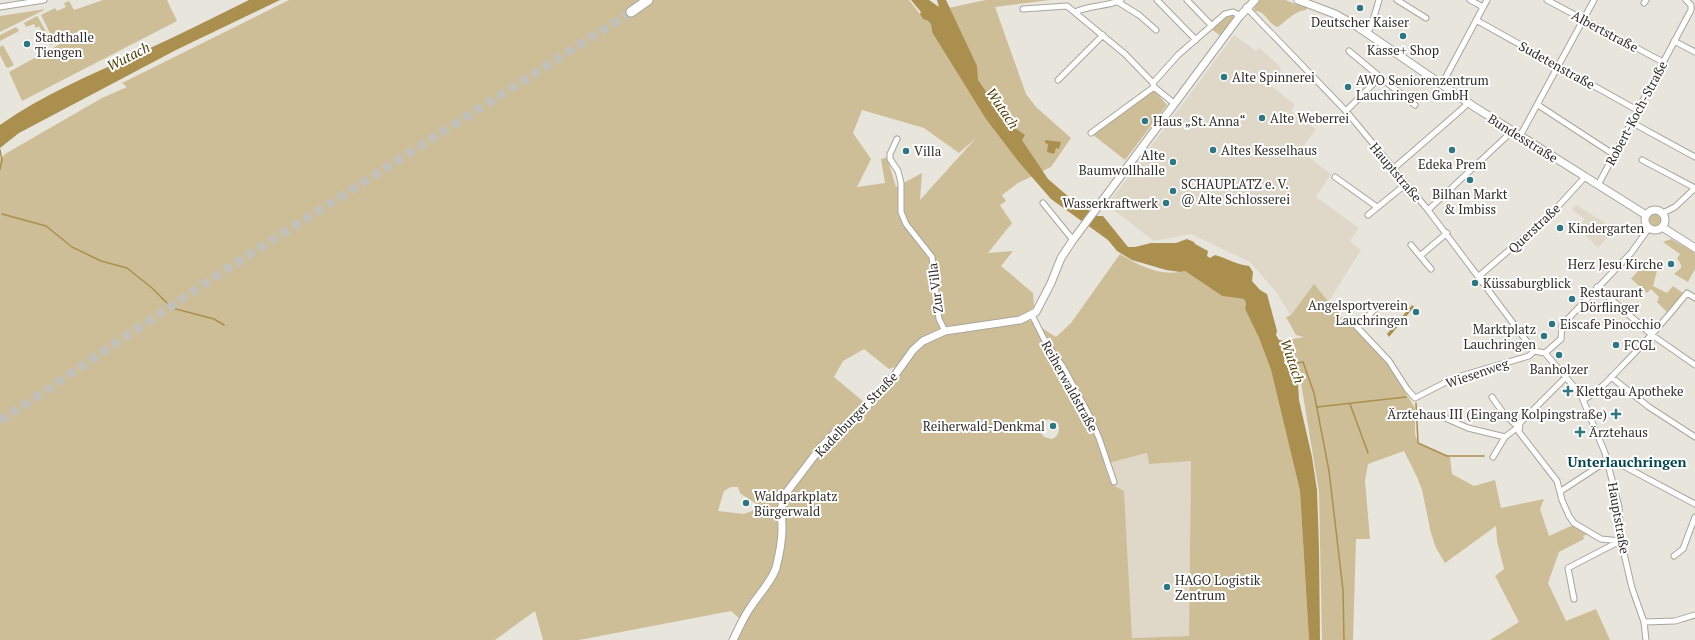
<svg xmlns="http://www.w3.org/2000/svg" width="1695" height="640" viewBox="0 0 1695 640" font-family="'PT Serif',serif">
  <rect width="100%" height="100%" fill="#e8e5dc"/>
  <path fill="#dfd8c9" d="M1234,35L1256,51L1260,48L1282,69L1270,85L1295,105L1291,111L1316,129L1300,151L1331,174L1316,197L1359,228L1350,241L1361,250L1329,301L1314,285L1291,316L1277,293L1250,262L1191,234L1154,241L1107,205Z
    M1576,205L1605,223L1604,227L1611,233L1598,248L1577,227L1585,219L1572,210Z
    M1147,453L1149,464L1191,460L1189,636L1132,638L1124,491L1111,484L1104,463Z"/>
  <path fill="#cebe98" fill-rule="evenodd" d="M103,0H167L177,21L22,101L9,72L84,31L83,29L55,43L41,15L55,8L57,11L66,7L64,3L69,1L74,10Z
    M289,0H909L920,14L986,0H1050L995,7L1026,94L1036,107L1071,138L1051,167L1018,183L1002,195L1006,201L1000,205L1012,223L988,253L1013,251L1001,266L1033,293L1034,307L1023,316L1056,337L1071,323L1120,254C1140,266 1161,277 1185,271L1222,296L1244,299L1246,303L1245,309L1259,338L1271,370L1300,491L1309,640H731L741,618H739L731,611L579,640H543L535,611L495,640H0V159L5,154L102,98L127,87L122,83ZM862,110L924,128L959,153L976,138L920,200L922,173L896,187L887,157L881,159L885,183L857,187L871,159L853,133ZM864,349L889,369L910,362L871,408L834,377L843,361ZM1048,419L1057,422C1061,429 1059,436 1052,439L1044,437L1040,432L1042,423ZM1147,453L1149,464L1191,461L1189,636L1132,638L1124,491L1111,484L1104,464ZM731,487H738L740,493L758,505L757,509L744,514L718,511L724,491Z
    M1258,0H1285L1307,8L1306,10C1295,11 1287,20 1278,27C1268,25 1266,10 1254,11L1255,4Z
    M46,9L0,32V16Z
    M1231,15L1233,16V19L1221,36L1211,29L1221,20Z
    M37,16L38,17L53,44L50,45L39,26L36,28L34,24L26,27L24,23Z
    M16,27L19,31L0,41V35Z
    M3,45L14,65L8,68L6,67L0,55V47Z
    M1154,90L1167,105L1125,160L1092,134Z
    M1646 219a8 8 0 1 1 16 0a8 8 0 1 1-16 0Z
    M1671,239L1695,253V269L1688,282L1674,274L1681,268V265L1677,258L1680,254L1663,242Z
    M1648,257L1658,267L1653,286L1667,293L1673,286L1683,293L1668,313L1657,302L1659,297L1651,289L1647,293L1628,276L1631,279L1647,261L1646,260Z
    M1314,284L1334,308L1384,358L1415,408V434L1418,443L1450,457L1452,474L1474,486L1495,480L1501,508L1544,499L1540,509L1549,536L1573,525L1588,534L1583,536L1584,539L1559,552L1548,583L1566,621L1596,609L1610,640H1490L1519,622L1495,576L1504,569L1497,541L1496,526L1445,563L1436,548L1431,533L1422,490L1417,477L1404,451L1368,464L1365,481L1370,539H1356L1353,640H1322L1319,492L1301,383L1295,370L1287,340L1304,337L1296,335L1286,317L1291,315Z"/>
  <path fill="#aa8f4f" d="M249,0H280L176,50L19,133L0,148V125C42,95 90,75 137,54C175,37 212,18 249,0Z
    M911,0H929L939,7L937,0H946L977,66L978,80L1009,124L1025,135L1022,140L1048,179L1077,204L1085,207L1095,216H1103L1128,247H1135L1151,243H1176L1187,239L1194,242L1195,244L1208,251L1207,256L1210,258L1215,255C1226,258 1237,265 1249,266L1253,272L1252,281L1260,290L1267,294L1277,331L1276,335L1279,340L1285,341L1288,352L1285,355L1284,363L1294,374L1298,384L1299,400L1312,457L1317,490L1319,549L1320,640H1309L1300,491L1271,370L1259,338L1245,309L1246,303L1244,299L1222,296L1185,271L1180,272L1166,270L1132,260L1117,251L1108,240L1051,199L1018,161L986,119L932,32C932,24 931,21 923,19L920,14L921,12Z
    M1045,140L1061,142L1059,149L1056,148L1054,154L1047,152L1048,144L1045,143Z
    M1412,305L1414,307L1389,337L1387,334Z"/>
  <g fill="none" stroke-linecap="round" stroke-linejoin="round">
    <path stroke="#aa8f4f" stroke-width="1.5" d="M0,150L2,160L0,169
      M2,214L46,226L72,247L101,261L127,268L152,288L172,308L214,319L224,325
      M1288,369L1297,363L1303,362L1314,393L1329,471L1343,590L1344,640
      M1416,403L1418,443L1447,456H1484
      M1350,404L1368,453
      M1317,407L1406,397"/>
    <path stroke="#c3c0b8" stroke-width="9" stroke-dasharray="9 4.5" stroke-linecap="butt" d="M0,421L222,272L631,12"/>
    <g stroke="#a9a59d" stroke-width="7">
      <path id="street" d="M1157,0L1196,40
        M1187,0L1212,26
        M1397,0L1426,18
        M1470,0L1483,7
        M1547,0L1663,62
        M1118,2L1139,15L1156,30
        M1644,3L1646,0
        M0,7L44,0
        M1246,7L1346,111L1428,210L1534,351L1545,353L1581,395L1605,453L1619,507L1621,541L1632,588L1644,622L1646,640
        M1023,9L1067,6L1125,54L1153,83L1154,87L1175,104
        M1075,12C1090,5 1106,7 1121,0
        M1476,20L1637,110
        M1367,33L1371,27L1379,0
        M1674,41L1695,52
        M1349,51L1380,77
        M1058,80L1103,35
        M1153,83L1178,55L1225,14L1233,12L1241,16
        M1442,84L1487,0
        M1538,105L1613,154
        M1346,111L1380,77L1415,105
        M1631,122L1695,157
        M1091,133L1154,87
        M1520,136L1594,0
        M897,139L890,154V159L898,171L901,183V212L906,224L932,257L939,319L945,331
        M1642,160L1695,188
        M1393,169L1462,109L1468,103
        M1335,177L1377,207
        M1598,185L1691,10V5L1686,0
        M1043,203L1073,240
        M1428,210L1506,137L1511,130
        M1663,213L1675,207L1695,188
        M1368,215L1406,184
        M1411,245L1431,269
        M1420,256L1447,233
        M1479,276L1550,215L1585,177
        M1597,287L1652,335L1695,365
        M1377,307L1357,327L1389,361L1407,389L1415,398L1454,378L1529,356L1534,351
        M1032,315L1045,341L1063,367L1088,413L1099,438L1114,482
        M1545,353L1561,339L1562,325L1631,253L1649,228
        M1566,377L1520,423L1519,432L1557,481L1562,500L1569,516L1574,523L1601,539L1621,541
        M1611,377L1649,407L1695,437
        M1492,397L1504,414L1518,427L1505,437L1493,457
        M1583,400C1598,392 1610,379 1622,366C1645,343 1666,319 1687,293L1695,298
        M1445,418L1468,428L1505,437
        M1561,491L1599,466L1608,462L1618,463L1695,504
        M1674,556L1683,549L1695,517
        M1574,599L1568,568L1620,541
        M1644,622L1675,621L1695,615"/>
    </g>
    <g stroke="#a9a59d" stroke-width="9">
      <path id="secondary" d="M1298,0L1335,14L1355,25L1473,106L1646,215
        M1645 220a10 10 0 1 1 20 0a10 10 0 1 1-20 0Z
        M1662,227L1695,248
        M733,640C739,628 744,616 752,605C760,593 771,582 776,568C779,556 782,542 782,529C782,513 779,508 786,493L821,447L835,433L849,423L866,407L895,375L913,350L923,341L945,331L1020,320L1036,312L1051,283L1061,258L1073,240L1239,17L1255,0"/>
    </g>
    <g stroke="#a9a59d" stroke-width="11">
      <path id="highway" d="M631,12L648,0"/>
    </g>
    <use href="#street" stroke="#fff" stroke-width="5"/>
    <use href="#secondary" stroke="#fff" stroke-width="7"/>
    <use href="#highway" stroke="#fff" stroke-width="9"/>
  </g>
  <g fill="#2f7682" stroke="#fff" stroke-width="1.5">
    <circle cx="1360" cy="8" r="4"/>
    <circle cx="1403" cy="36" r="4"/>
    <circle cx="27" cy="44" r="4"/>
    <circle cx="1224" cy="77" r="4"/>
    <circle cx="1348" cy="87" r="4"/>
    <circle cx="1262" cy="118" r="4"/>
    <circle cx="1145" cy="121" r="4"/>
    <circle cx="1213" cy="150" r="4"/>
    <circle cx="1452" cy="150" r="4"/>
    <circle cx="906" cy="151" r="4"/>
    <circle cx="1173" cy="162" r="4"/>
    <circle cx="1470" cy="180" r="4"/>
    <circle cx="1173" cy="191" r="4"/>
    <circle cx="1166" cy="203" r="4"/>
    <circle cx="1560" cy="228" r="4"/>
    <circle cx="1671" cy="264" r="4"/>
    <circle cx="1475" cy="283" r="4"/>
    <circle cx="1572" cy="299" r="4"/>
    <circle cx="1416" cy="312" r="4"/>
    <circle cx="1552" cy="324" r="4"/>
    <circle cx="1544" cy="336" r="4"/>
    <circle cx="1616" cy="345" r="4"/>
    <circle cx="1559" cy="355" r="4"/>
    <path d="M1566 385h4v4h4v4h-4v4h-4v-4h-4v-4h4z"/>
    <path d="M1614 408h4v4h4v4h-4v4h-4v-4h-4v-4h4z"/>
    <circle cx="1053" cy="426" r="4"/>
    <path d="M1578 426h4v4h4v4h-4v4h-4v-4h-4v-4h4z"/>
    <circle cx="746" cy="503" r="4"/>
    <circle cx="1167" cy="587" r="4"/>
  </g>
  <g text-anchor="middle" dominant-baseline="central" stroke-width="4" stroke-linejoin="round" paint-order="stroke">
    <g font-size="13" fill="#2f2e2a" stroke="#fff" text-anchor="start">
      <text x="1360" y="22" text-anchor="middle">Deutscher Kaiser</text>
      <text x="35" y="37">Stadthalle<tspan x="35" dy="15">Tiengen</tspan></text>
      <text x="1403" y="50" text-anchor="middle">Kasse+ Shop</text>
      <text x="1232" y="77">Alte Spinnerei</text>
      <text x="1356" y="80">AWO Seniorenzentrum<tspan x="1356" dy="15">Lauchringen GmbH</tspan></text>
      <text x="1270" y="118">Alte Weberrei</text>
      <text x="1153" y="121">Haus „St. Anna“</text>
      <text x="1221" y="150">Altes Kesselhaus</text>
      <text x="914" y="151">Villa</text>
      <text x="1165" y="155" text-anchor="end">Alte<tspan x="1165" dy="15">Baumwollhalle</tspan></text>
      <text x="1452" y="164" text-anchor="middle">Edeka Prem</text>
      <text x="1181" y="184">SCHAUPLATZ e. V.<tspan x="1181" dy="15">@ Alte Schlosserei</tspan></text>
      <text x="1470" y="194" text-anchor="middle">Bilhan Markt<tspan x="1470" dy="15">&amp; Imbiss</tspan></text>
      <text x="1158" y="203" text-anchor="end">Wasserkraftwerk</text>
      <text x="1568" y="228">Kindergarten</text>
      <text x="1663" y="264" text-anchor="end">Herz Jesu Kirche</text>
      <text x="1483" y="283">Küssaburgblick</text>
      <text x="1580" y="292">Restaurant<tspan x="1580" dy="15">Dörflinger</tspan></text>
      <text x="1408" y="305" text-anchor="end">Angelsportverein<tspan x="1408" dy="15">Lauchringen</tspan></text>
      <text x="1560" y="324">Eiscafe Pinocchio</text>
      <text x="1536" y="329" text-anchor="end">Marktplatz<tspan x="1536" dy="15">Lauchringen</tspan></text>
      <text x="1624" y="345">FCGL</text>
      <text x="1559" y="369" text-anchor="middle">Banholzer</text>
      <text x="1576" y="391">Klettgau Apotheke</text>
      <text x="1607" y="414" text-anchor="end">Ärztehaus III (Eingang Kolpingstraße)</text>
      <text x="1045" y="426" text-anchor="end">Reiherwald-Denkmal</text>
      <text x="1589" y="432">Ärztehaus</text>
      <text x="754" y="496">Waldparkplatz<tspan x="754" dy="15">Bürgerwald</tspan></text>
      <text x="1175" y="580">HAGO Logistik<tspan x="1175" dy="15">Zentrum</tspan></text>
    </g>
    <g font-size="13" fill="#2f2e2a" stroke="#fff">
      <text transform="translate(1605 31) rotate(28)">Albertstraße</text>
      <text transform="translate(1557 65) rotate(29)">Sudetenstraße</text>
      <text transform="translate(1636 113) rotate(-62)">Robert-Koch-Straße</text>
      <text transform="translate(1523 138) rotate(32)">Bundesstraße</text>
      <text transform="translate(1396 172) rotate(50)">Hauptstraße</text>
      <text transform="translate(1534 228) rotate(-43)">Querstraße</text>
      <text transform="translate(935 288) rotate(-97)">Zur Villa</text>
      <text transform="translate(1477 373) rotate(-19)">Wiesenweg</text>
      <text transform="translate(1070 386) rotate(61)">Reiherwaldstraße</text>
      <text transform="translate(856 414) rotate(-46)">Kadelburger Straße</text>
      <text transform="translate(1619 518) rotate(80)">Hauptstraße</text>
    </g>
    <g font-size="14" font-style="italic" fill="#513e08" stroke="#fff">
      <text transform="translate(128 56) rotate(-27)">Wutach</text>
      <text transform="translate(1003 108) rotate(56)">Wutach</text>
      <text transform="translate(1293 361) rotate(71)">Wutach</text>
    </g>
    <g font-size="14" font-weight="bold" fill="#04444e" stroke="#fff">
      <text x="1627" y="461">Unterlauchringen</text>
    </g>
  </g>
</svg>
